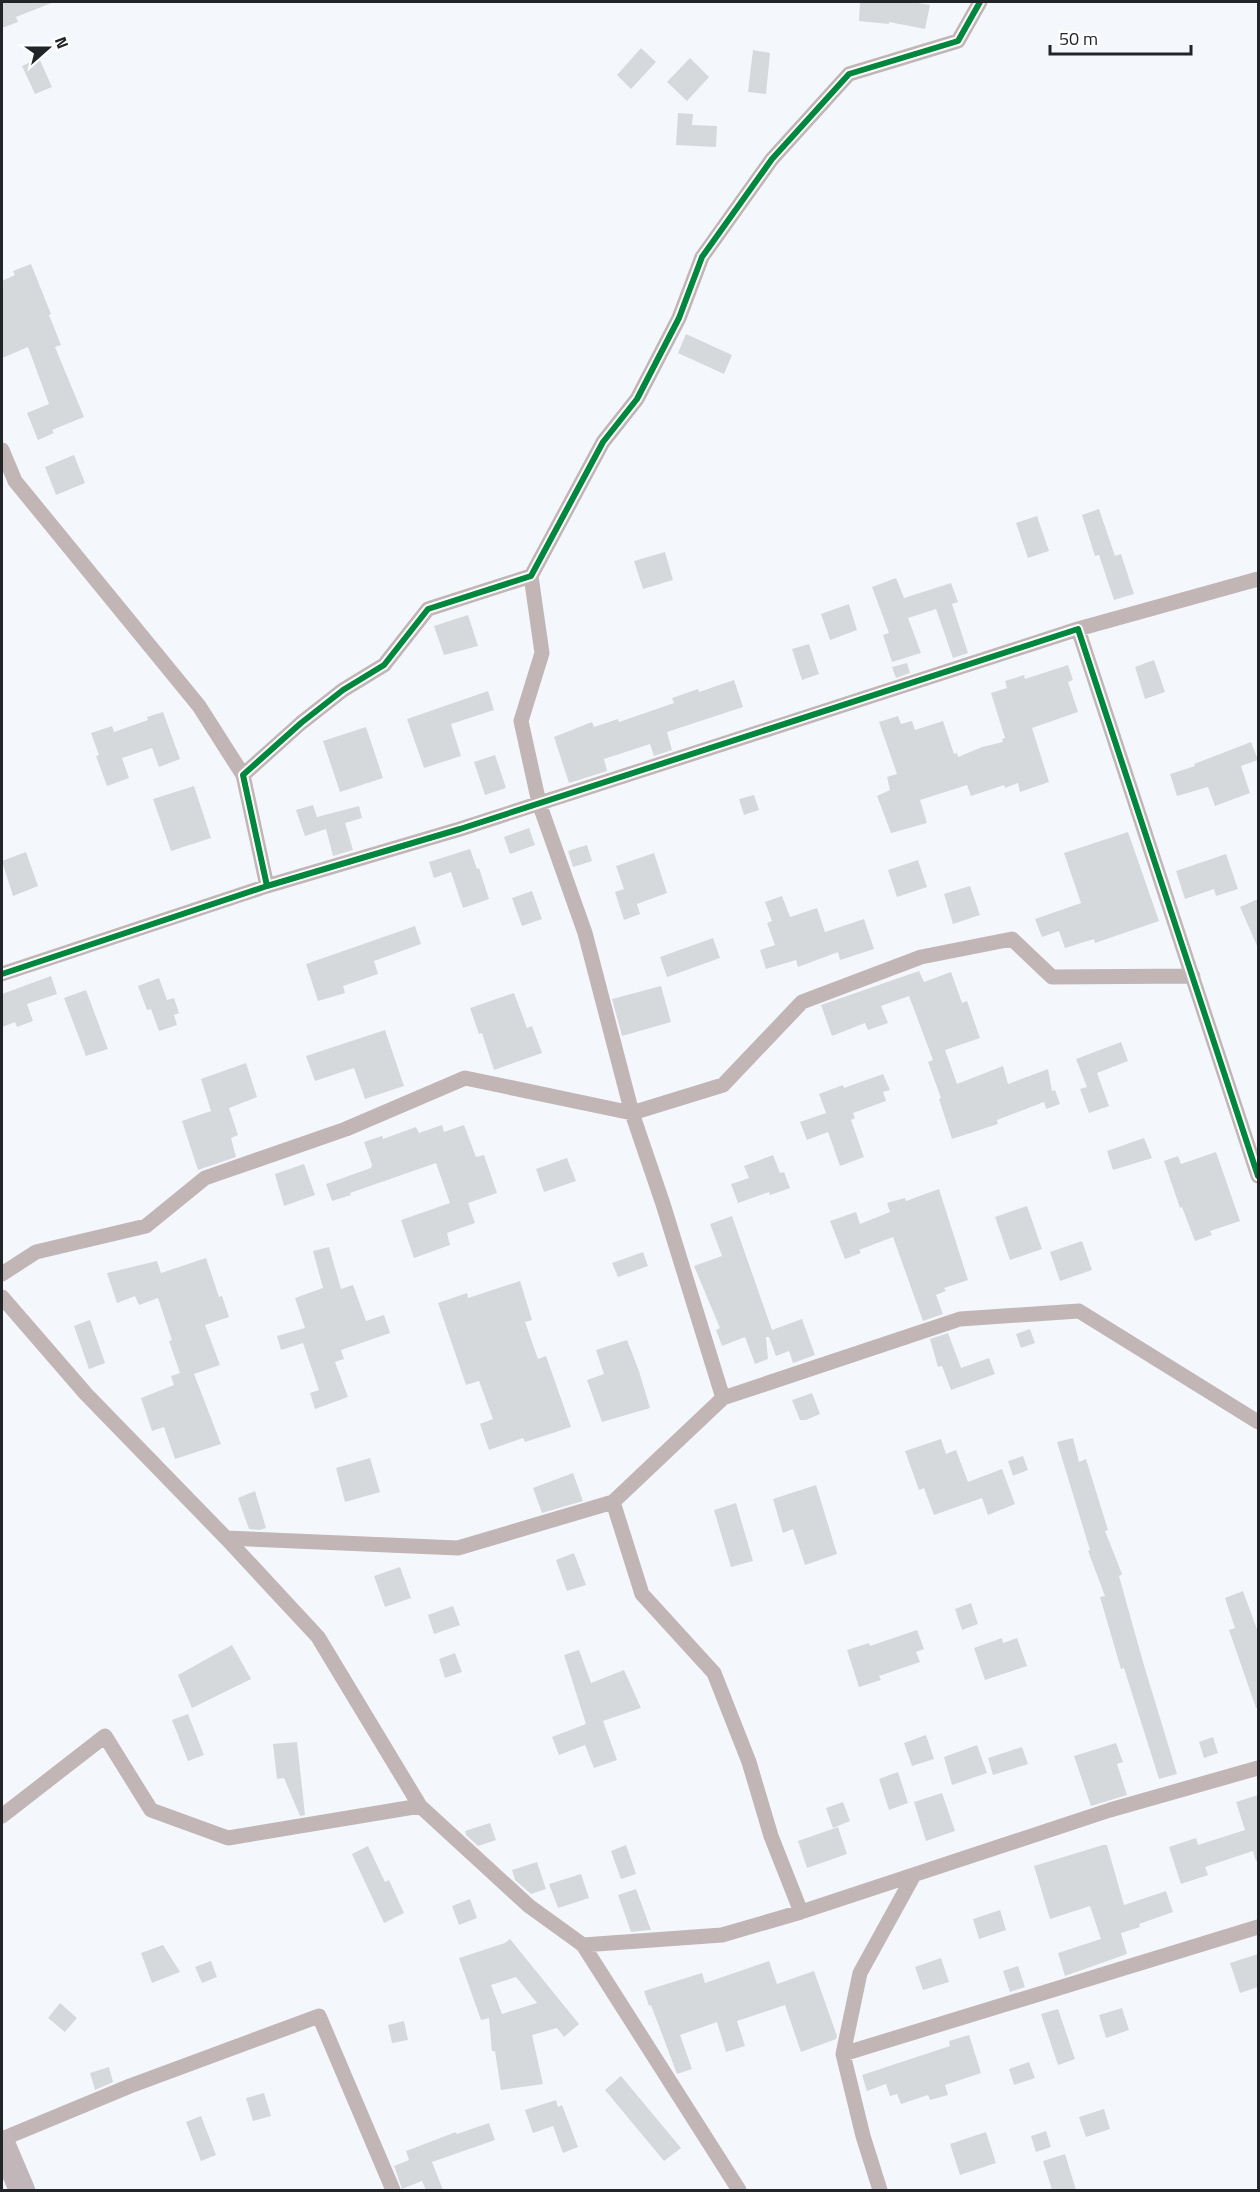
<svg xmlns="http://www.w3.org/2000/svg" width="1260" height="2192" viewBox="0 0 1260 2192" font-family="'Titillium Web',sans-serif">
  <rect width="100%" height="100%" fill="#f4f8fc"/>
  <path fill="#d6d9dc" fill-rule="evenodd" d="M2,2H54L16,17L18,22L2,28Z
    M860,2H912L930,5L925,29L889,22V24L859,21Z
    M641,48L656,62L631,89L617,75Z
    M753,50L770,53L766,94L748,92Z
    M39,58L52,87L35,94L22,66Z
    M690,58L709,77L687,101L667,82Z
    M678,113L693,114L692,125L717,126L716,147L676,145Z
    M31,264L51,314L49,315L61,345L55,347L84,417L52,430L54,433L38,440L27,413L49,404L28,347L2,358V281L15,275L13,271Z
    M686,334L732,355L724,374L678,353Z
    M74,455L85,483L56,495L45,467Z
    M1099,509L1115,556L1121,554L1134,594L1114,600L1099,555L1095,556L1082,515Z
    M1037,516L1049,551L1028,558L1016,523Z
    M665,552L673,580L643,589L634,561Z
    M896,578L904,598L951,583L958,602L952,604L968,653L953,658L936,609L908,618L921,653L892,662L883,635L889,633L872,587Z
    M849,604L857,630L830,640L821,614Z
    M468,615L478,646L444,655L434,626Z
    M809,644L819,674L802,680L792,649Z
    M1154,660L1165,692L1145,699L1135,667Z
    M907,663L910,673L896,678L892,667Z
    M1068,665L1073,680L1068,682L1078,712L1032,728L1049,782L1020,792L1018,783L1005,788L1004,785L971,796L967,785L920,800L927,823L891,833L877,796L890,790L887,777L897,774L879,722L898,716L901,724L912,721L915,730L943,721L954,754L957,753L958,757L982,747L1003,742L1002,739L1005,738L991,693L1007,688L1005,681L1024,675L1025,679Z
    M734,680L743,707L667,732L672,750L654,756L650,744L604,759L607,771L569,783L554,737L592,722L594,727L618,719L619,722L674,703L672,698L698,689L699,692Z
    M488,691L494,710L451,724L461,756L424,768L407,719Z
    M163,712L180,759L159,767L152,748L122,758L129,778L107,786L96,756L99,755L91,733L112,726L114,732L148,720L147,717Z
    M366,727L383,778L340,792L323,741Z
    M1251,742L1258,760L1241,766L1250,793L1215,806L1208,787L1177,796L1170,774L1195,766L1194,764Z
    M495,755L506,788L485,795L474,762Z
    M194,786L211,838L171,851L153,799Z
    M754,795L759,810L744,815L739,799Z
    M313,805L317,817L359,806L362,818L345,823L353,850L333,856L326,829L305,836L296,810Z
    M529,828L535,845L510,854L504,837Z
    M1128,832L1159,921L1095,943L1094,939L1065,948L1059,931L1042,937L1035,919L1081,903L1064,853Z
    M587,845L592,861L573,867L568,851Z
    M470,849L477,869L479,868L489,899L463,908L451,872L434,878L429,862Z
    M26,852L38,886L13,896L2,861Z
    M654,853L667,893L637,904L640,914L624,920L615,892L624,889L616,866Z
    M1226,854L1238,889L1216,896L1214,889L1185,899L1176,871Z
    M918,860L927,887L897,897L888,870Z
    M970,886L980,915L953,924L944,894Z
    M532,891L542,919L522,926L512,898Z
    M782,896L790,917L817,908L825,932L864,919L874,949L840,960L838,952L798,967L796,960L766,969L760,950L775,945L767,923L772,921L765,902Z
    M1258,899V948L1240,907Z
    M415,926L421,944L374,961L378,974L343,986L345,993L318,1001L306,964Z
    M713,938L720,958L667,977L660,957Z
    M919,971L924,982L951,972L962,1003L967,1001L980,1038L945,1050L957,1084L1003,1066L1008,1084L1048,1069L1052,1091L1055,1090L1060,1104L1046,1109L1044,1102L997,1120L998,1124L952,1139L939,1099L941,1098L928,1062L933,1060L909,996L881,1006L888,1023L868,1030L865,1023L832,1036L821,1005Z
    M51,976L57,994L27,1004L33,1021L17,1027L15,1022L2,1027V994Z
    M159,978L167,1000L174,998L179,1013L174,1015L177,1025L159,1031L151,1009L147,1010L138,986Z
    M661,986L671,1022L622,1036L612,999Z
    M86,990L108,1049L86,1056L64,998Z
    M514,993L527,1028L532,1026L542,1053L494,1070L482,1033L479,1034L470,1008Z
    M385,1030L404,1086L365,1099L354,1068L315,1081L306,1056Z
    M1121,1042L1128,1061L1097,1073L1109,1106L1089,1113L1080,1089L1087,1087L1076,1059Z
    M246,1063L257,1097L229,1108L238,1135L231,1138L236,1157L198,1170L182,1121L211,1111L201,1079Z
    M883,1074L890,1090L883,1092L886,1101L853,1113L855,1118L851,1120L864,1157L840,1166L828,1132L807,1140L800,1122L826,1113L819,1094L843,1085L844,1088Z
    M442,1125L444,1132L464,1125L476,1157L484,1155L497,1193L468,1203L475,1223L447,1233L450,1245L414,1258L401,1220L450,1203L436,1163L350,1193L351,1195L332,1201L326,1184L371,1168L372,1165L364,1142L382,1136L383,1139L416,1127L419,1133Z
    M1144,1138L1152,1158L1113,1170L1107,1151Z
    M1216,1152L1240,1221L1210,1231L1212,1235L1195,1241L1182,1207L1180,1208L1164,1161L1178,1156L1181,1164Z
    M773,1155L780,1173L784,1172L790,1188L770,1195L769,1192L738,1203L731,1184L749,1178L744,1166Z
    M567,1158L576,1181L544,1192L536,1169Z
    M304,1164L315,1195L284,1206L275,1174Z
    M939,1189L968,1280L944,1288L946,1291L936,1295L943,1314L923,1321L893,1237L859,1250L861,1253L845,1259L830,1221L856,1212L860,1224L890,1212L887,1203L905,1198L906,1201Z
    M1027,1206L1042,1249L1010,1260L995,1217Z
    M732,1216L772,1330L802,1319L815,1355L793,1363L789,1351L776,1356L769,1337H766L768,1359L755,1364L745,1337L722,1346L716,1330L720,1328L694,1266L722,1256L710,1224Z
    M1082,1241L1092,1270L1060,1281L1050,1252Z
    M329,1247L341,1289L353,1285L366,1321L384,1315L390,1333L341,1350L344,1359L335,1362L348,1397L315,1409L310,1393L319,1390L303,1343L281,1350L277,1336L305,1328L295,1298L323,1288L313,1251Z
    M643,1252L648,1266L618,1277L612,1263Z
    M206,1258L219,1297L222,1296L229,1317L205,1325L220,1365L194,1374L221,1444L175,1459L164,1427L152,1431L141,1398L174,1385L171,1376L180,1373L169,1341L172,1340L158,1298L139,1305L135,1296L117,1303L107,1273L157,1261L161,1273Z
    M520,1281L532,1320L525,1322L538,1359L546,1356L571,1427L525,1442L523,1438L489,1450L480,1424L493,1419L479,1381L466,1385L438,1303L467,1293L468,1298Z
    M90,1320L105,1363L89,1369L74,1326Z
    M1030,1329L1035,1343L1021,1348L1016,1334Z
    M948,1333L961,1368L989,1358L995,1374L951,1390L942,1366L938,1367L930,1339Z
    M627,1340L639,1371L650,1408L602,1422L587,1380L604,1374L596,1350Z
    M812,1393L820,1414L806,1420H800L792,1400Z
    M1073,1438L1079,1462L1086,1459L1108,1530L1105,1531L1122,1574L1119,1576L1143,1662L1177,1774L1159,1779L1124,1668L1121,1669L1100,1597L1105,1596L1088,1551L1090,1550L1057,1442Z
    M941,1439L946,1454L956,1450L968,1482L1002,1469L1015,1504L988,1515L982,1498L934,1515L924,1488L919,1490L905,1451Z
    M1023,1456L1028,1470L1013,1476L1008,1461Z
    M370,1458L380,1492L345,1502L336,1468Z
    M573,1473L583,1501L542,1513L533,1488Z
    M816,1485L837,1554L805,1565L793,1529L783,1533L773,1499Z
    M255,1491L266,1528L260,1530L249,1529L238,1498Z
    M736,1503L753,1561L731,1567L714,1510Z
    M574,1553L586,1585L567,1591L556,1560Z
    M400,1567L411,1598L385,1607L374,1576Z
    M1243,1591L1258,1632V1708H1256L1229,1630L1235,1628L1225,1598Z
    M971,1603L978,1624L962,1630L955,1609Z
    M453,1606L460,1625L434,1634L428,1615Z
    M917,1630L924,1649L916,1652L920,1662L879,1676L881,1680L859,1687L847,1650L869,1643L870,1646Z
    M1002,1638L1003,1643L1017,1638L1027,1666L985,1680L974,1648Z
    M232,1645L251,1679L192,1708L178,1675Z
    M579,1650L591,1683L624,1670L641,1708L603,1721L617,1760L594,1768L585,1745L559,1755L552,1737L586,1724L564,1655Z
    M455,1653L462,1672L445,1678L439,1659Z
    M188,1714L204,1755L188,1761L172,1720Z
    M926,1735L934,1759L912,1766L904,1743Z
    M1213,1737L1218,1753L1204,1758L1199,1742Z
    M297,1742L305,1815L300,1816L284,1778L277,1779L273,1744Z
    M1116,1743L1123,1762L1117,1764L1127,1795L1091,1806L1074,1756Z
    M977,1745L987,1773L952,1785L944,1757Z
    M1022,1747L1028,1764L993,1775L988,1758Z
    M898,1772L908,1803L889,1810L879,1779Z
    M942,1793L955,1831L926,1841L914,1802Z
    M1258,1795V1860L1256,1861L1253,1851L1205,1867L1208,1875L1181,1884L1169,1847L1196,1838L1198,1845L1245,1830L1236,1802Z
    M843,1802L850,1821L833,1828L826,1808Z
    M490,1823L496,1840L478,1846L466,1835L465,1831Z
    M838,1827L847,1854L807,1868L798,1841Z
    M626,1845L636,1874L621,1879L611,1851Z
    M1103,1845H1107L1124,1905L1166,1891L1173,1912L1139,1924L1140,1927L1121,1933L1127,1954L1065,1976L1058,1953L1101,1939L1090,1906L1050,1919L1034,1866Z
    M368,1846L385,1882L389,1880L404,1913L384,1923L352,1854Z
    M537,1862L546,1889L531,1894L515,1880L512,1870Z
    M581,1874L589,1898L558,1908L549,1884Z
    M636,1889L651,1930H649L631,1932L618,1895Z
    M470,1899L477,1918L459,1925L452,1906Z
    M1000,1910L1006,1930L979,1939L973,1919Z
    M510,1939L579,2024L564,2037L557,2028L532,2035L543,2084L501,2090L495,2051H492L489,2018L481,2020L459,1958L505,1943ZM516,1977L537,2003L502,2014L491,1985Z
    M163,1945L180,1972L152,1983L141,1953Z
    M1258,1954V1987L1240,1993L1230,1963Z
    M941,1958L949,1982L923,1990L915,1967Z
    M211,1961L217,1977L202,1983L195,1967Z
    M769,1961L777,1984L814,1971L837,2036L836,2039L801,2052L785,2005L737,2021L745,2046L726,2052L717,2022L680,2035L692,2069L677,2074L651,2005L649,2006L644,1991L702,1973L705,1983Z
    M1018,1966L1025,1987L1010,1992L1003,1971Z
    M60,2003L77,2018L65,2032L48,2018Z
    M1122,2008L1129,2030L1106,2038L1099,2015Z
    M1058,2009L1075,2059L1058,2065L1041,2014Z
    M404,2021L408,2040L392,2043L388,2025Z
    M969,2035L981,2073L945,2085L948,2095L930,2100L928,2095L901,2104L897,2094L890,2096L886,2084L867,2091L862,2075L950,2046L949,2041Z
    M1029,2062L1035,2078L1014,2085L1009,2069Z
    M109,2067L113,2082L95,2090L90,2073Z
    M621,2076L681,2148L664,2161L605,2090Z
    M264,2093L271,2116L253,2121L246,2098Z
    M556,2100L558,2107L562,2105L578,2147L563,2153L553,2126L533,2133L525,2110Z
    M1104,2109L1110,2129L1086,2137L1079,2117Z
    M201,2116L216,2155L201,2161L186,2122Z
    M489,2123L495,2140L432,2162L443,2190H426L422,2181L402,2189L394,2166L409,2160L406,2151L456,2132L457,2134Z
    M1046,2131L1051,2147L1036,2152L1031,2136Z
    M986,2132L996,2163L960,2175L950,2144Z
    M1065,2154L1076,2190H1052L1043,2161Z"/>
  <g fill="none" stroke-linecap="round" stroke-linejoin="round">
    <path stroke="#c1b5b6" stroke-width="15" d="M2,450L15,481L199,706L243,775
      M531,576L542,653L521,721L539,803L585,933L632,1113L663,1204L723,1398
      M1078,629L1258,579
      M267,886L460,829L1078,629L1258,1176
      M2,974L267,886L243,775L301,723L343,690L384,665L428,609L531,576L603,442L637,399L679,318L702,257L772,159L849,74L958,41L980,2
      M2,1274L36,1252L146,1226L205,1178L346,1129L465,1078L632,1113L723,1085L802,1002L921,957L1012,939L1052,977L1193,976
      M2,1297L86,1394L226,1538L318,1637L420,1806L529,1906L583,1945L739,2190
      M613,1502L642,1594L714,1673L749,1762L771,1836L801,1912
      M226,1538L458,1548L613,1502L723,1398L960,1319L1079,1311L1258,1422
      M2,1816L105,1736L151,1810L228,1838L420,1806
      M583,1945L722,1935L801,1912L1110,1810L1258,1768
      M843,2054L1258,1927
      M2,2139L130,2086L319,2016L393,2190
      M880,2190L863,2136L843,2054L860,1973L914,1875"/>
    <path stroke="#c1b7ba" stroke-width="26" d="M2,2143L22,2190"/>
    <g stroke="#fff" stroke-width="10">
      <path id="cycleway" d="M267,886L460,829L1078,629L1258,1176
        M2,974L267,886L243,775L301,723L343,690L384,665L428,609L531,576L603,442L637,399L679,318L702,257L772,159L849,74L958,41L980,2"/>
    </g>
    <use href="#cycleway" stroke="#00873e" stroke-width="6"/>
  </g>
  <rect width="1260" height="2192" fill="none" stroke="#222528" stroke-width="6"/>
  <g transform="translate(48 48) rotate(69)" stroke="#ffffff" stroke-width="4.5" paint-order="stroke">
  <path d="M0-4.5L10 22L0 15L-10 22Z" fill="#222528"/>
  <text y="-9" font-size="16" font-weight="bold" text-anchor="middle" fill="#222528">N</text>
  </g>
  <path d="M1050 45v9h141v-9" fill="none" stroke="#222528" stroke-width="3"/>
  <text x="1059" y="45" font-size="18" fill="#222528" stroke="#ffffff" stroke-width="4.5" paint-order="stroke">50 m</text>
</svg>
